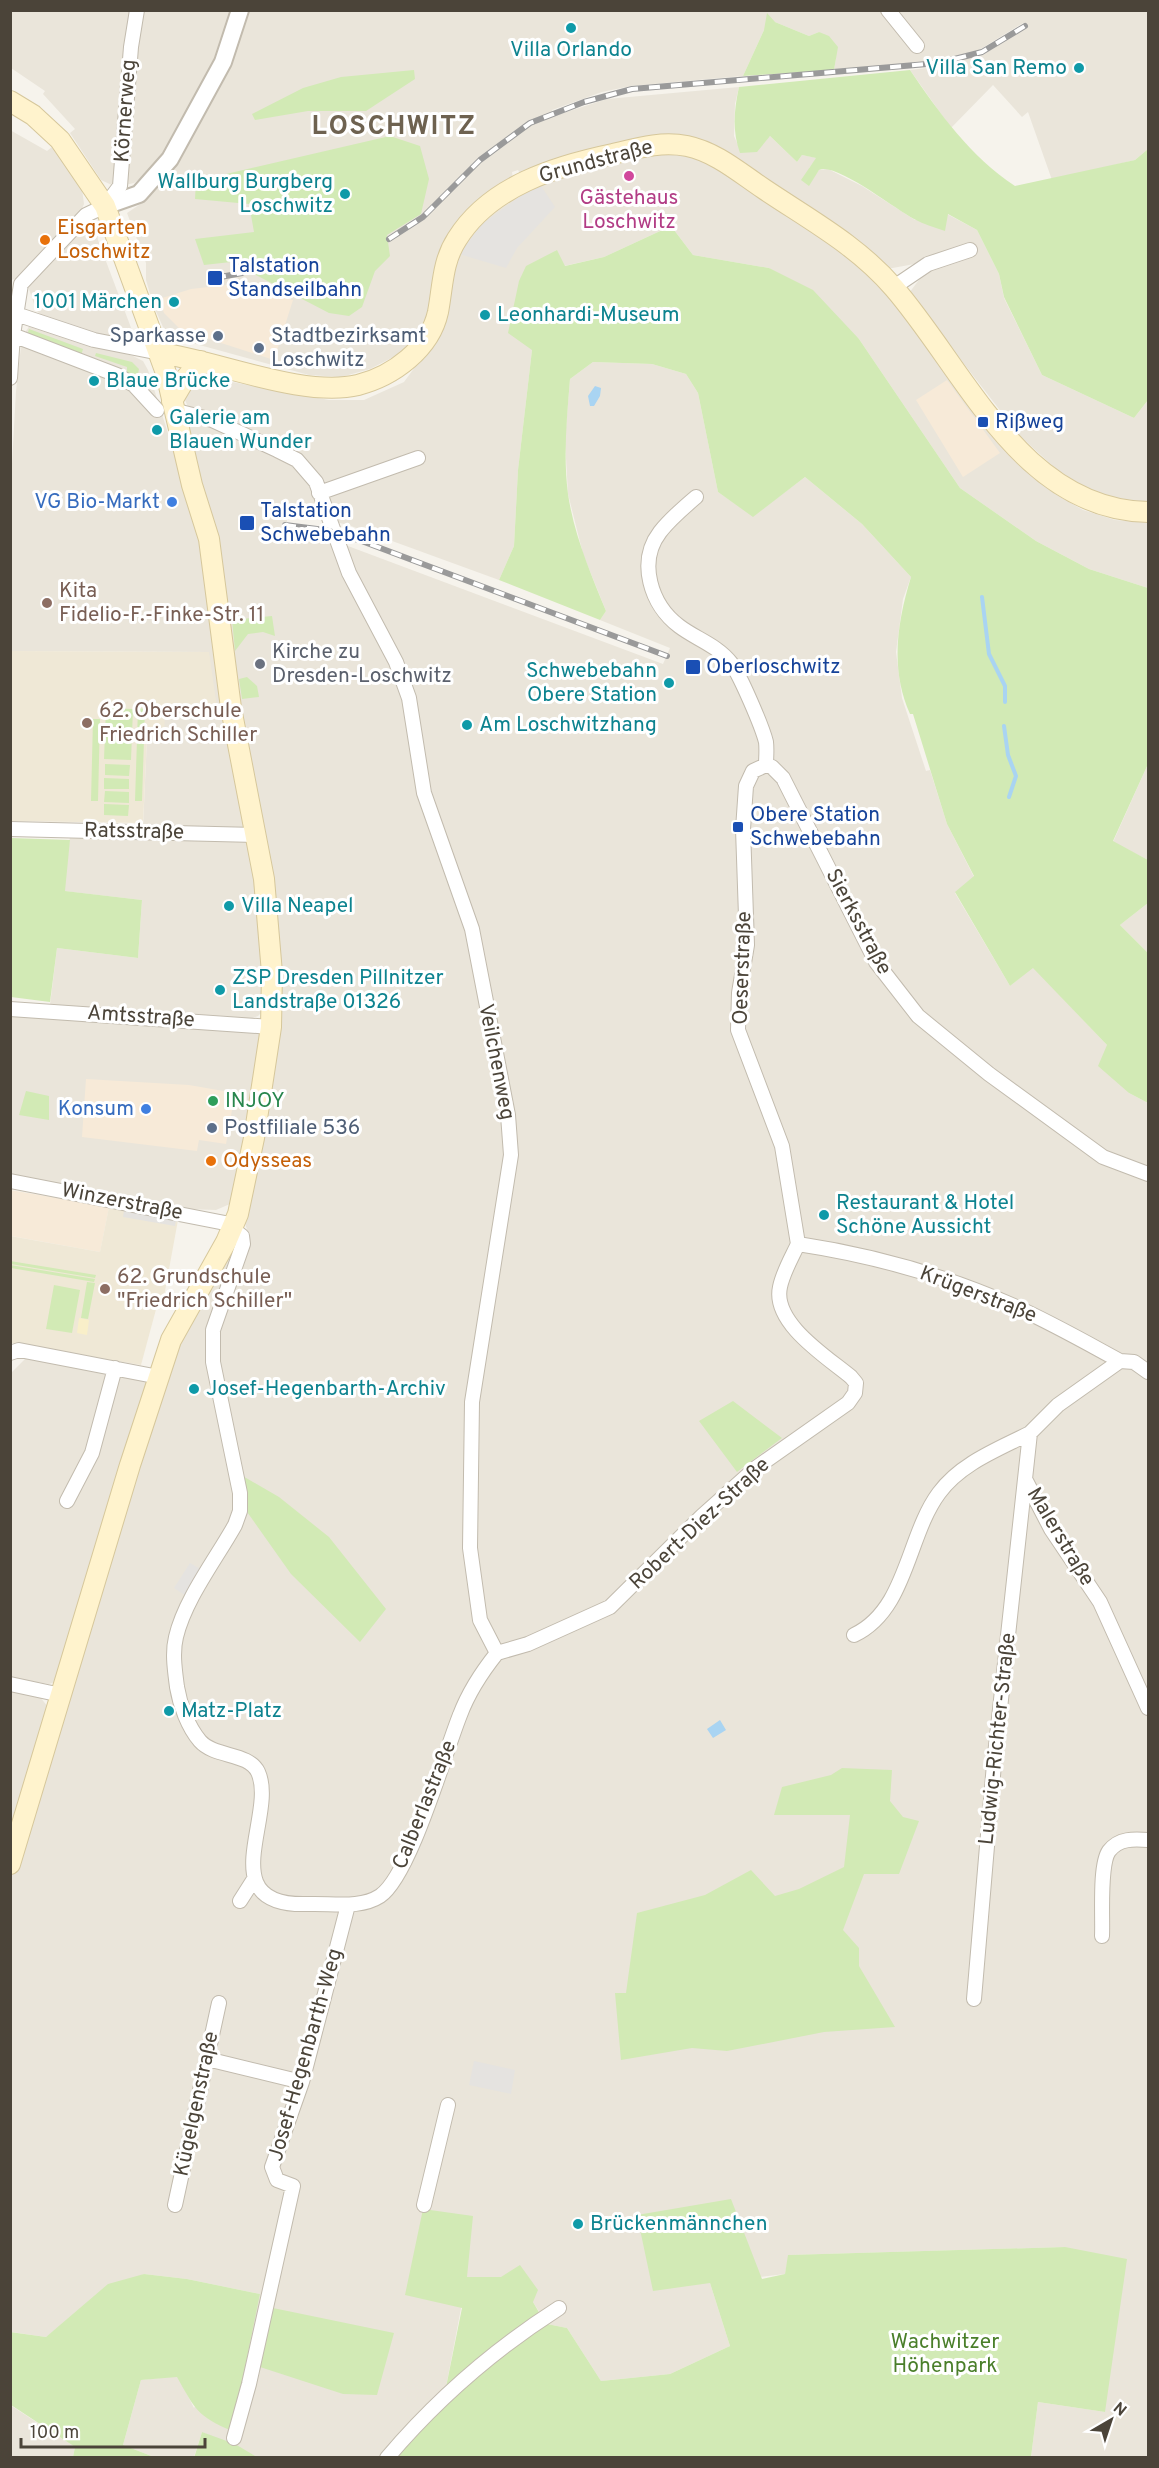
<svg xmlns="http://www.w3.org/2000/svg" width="1159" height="2468" viewBox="0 0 1159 2468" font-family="Overpass,sans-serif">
  <rect width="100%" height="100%" fill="#f6f3ec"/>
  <path fill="#eae5da" d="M10,11H233L225,41L177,137L154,167L134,183L116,187L101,180L70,133L75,129L43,94L45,91L11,68Z
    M247,11H1148V149L1135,160L1052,180L1028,112L1022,117L993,85L951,128L910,70L943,66L981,54L1026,28L1023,23L979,50L939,61L834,70L836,58L819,32L809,36L775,22L764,30L743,76L631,86L602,92L552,110L554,116L607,99L739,87L735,104L734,136L741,152L770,136L797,162L802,155L817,158L809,168L814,176L819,170L828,169L862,186L915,220L947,214L977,230L999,274L1004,298L1042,375L1134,418L1148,400V502L1102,496L1089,490L1055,468L1020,436L909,293L925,272L920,263L887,269L708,145L521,175L518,170L512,172L513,179L495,192L432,296L427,317L414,340L401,353L370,369L341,377L309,375L174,338L163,327L154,307L146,280V263L127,213L145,201L186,144L215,93Z
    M10,130L47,151L52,147L82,189L84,204L81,211L20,278L11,280Z
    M639,153L685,154L719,167L859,262L900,309L905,318L991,432L1029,472L1055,494L1083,510L1115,520L1148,523V588L1089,569L1036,541L960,488L859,339L769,268L693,255L671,226L604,257L564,266L556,250L532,350L518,470L514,546L499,580L351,526L322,518L287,515V535L329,541L348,546L663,664L670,648L600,620L606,611L583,554L568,494L565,440L570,379L593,362L652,364L686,374L698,393L718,492L753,516L805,477L862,524L911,577L903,599L896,652L902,698L926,771L930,770L947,824L974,877L955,893L1010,986L1033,967L1107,1045L1129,1093L1148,1103V2457H1031L1038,2402L1105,2412L1065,2247L789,2255L785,2274L710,2283L730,2346L670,2374L601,2381L567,2328L547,2324L533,2302L501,2277H467L442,2408L396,2457H257L202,2432L194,2457H154L123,2445L141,2380L178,2376L194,2408L260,2294L187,2279L144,2274L73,2316L46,2337L11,2332V1879L175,1343L235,1245V1248L246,1245L249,1235L244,1221L278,975L182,434L188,407L183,395L200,376L329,400H364L404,382L426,352L452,266L479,222L518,192L546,178Z
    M93,219L96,222L98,240L133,333L130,338L98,334L40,314L36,310L29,289L30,283L88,220Z
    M30,325L133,356L143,361L148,370L202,541L245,828L242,830L143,827L147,738L165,707L209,652L11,651L10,500L16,391L22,337Z
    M1148,764V860L1113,842Z
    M70,836L248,842L262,922L263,1011L258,1016L247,1020L50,1005L57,948L138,958L142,900L64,891Z
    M1148,903V953L1120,925Z
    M10,1013L260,1032L263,1052L230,1204L216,1210L187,1209L11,1177Z
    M26,1358L146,1380L149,1383L55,1682L49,1684L11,1678V1373Z
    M11,1689L40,1697L48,1707L11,1841Z
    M10,2405L75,2447L73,2457H11Z"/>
  <path fill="#f7ead8" d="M244,283L293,300L274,360L181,330L164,313L159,299L191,289Z
    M947,380L1000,453L963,477L916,400Z
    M86,1079L189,1085L235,1093L226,1144L199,1140L197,1151L82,1137Z
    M10,1190L109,1207L100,1252L11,1236Z"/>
  <path fill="#efe8d6" d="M11,651L209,652L217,708H165L164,740L147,738L143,823L11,821Z
    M109,1207L178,1220L163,1302H158L141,1365L11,1343L10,1236L100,1252Z"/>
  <path fill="#d2eab5" d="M767,13L775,22L809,36L819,32L829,36L838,47L834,70L743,76L764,30Z
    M414,70L415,79L366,111H308L255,120L252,114L303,88L341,77Z
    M910,70C940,114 970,156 1015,186L1135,160L1148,149V400L1134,418L1042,375L1004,297L999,274L977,230L948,214L945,231C934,227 923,224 914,219C896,210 836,162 819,170L809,186L801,180L816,158L802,155L797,162L770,136L757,152L740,153C732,131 734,110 739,87Z
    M390,136L420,146L429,179L421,214L387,235L390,256L375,271L362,307L349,316L329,313L252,273L249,260L204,265L195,239L254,232L249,204L195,199L196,181Z
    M671,226L693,255L769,268L813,290L859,339L960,488L1036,541L1089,569L1148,588V764L1113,841L1148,860V903L1120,925L1148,953V1103L1129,1093L1098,1066L1107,1045L1033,968L1010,986L955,892L974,876L947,824L913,714H910C890,669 897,623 911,577L862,524L805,477L753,517L718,492L698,393L686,374L652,364L593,362L570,379C567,417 563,456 568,494C574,535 591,574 606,611L600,620L499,580L514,546L518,470L532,350L508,333L519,281L526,266L557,250L565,266L604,257Z
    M29,329L83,349L81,356L27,335Z
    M96,353L132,362L139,369L137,379L127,373V367L95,356Z
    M272,616L275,636L263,632L248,634L235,651L232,620Z
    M247,677L257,686L259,697L242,699L239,679Z
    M106,708L133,709L131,760L104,759Z
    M138,708L145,709L142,801H135Z
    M93,719H100L98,801H91Z
    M105,764L130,765L129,776L105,775Z
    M104,778L129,779V789H104Z
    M105,791L129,792V803L104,802Z
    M104,804L129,805L128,816L104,815Z
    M11,838L70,840L65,891L142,900L138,958L57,948L50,1002L11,997Z
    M26,1091L49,1096V1120L19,1115Z
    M10,1261L96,1275L95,1278L11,1264Z
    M10,1265L95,1279L94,1282L11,1268Z
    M87,1282L95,1283L88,1319L81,1318Z
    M54,1285L80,1290L72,1333L46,1329Z
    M733,1401L782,1438L737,1472L699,1421Z
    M241,1475L279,1497L329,1537L386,1609L360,1642L291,1574L245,1509Z
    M842,1768L892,1770L890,1801L903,1817L919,1821L899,1874H864L843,1930L859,1948V1966L895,2027L824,2032L727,2051L692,2048L621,2060L615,1993H626L637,1913L705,1895L751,1870L775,1896L799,1889L844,1867L850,1815H774L782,1787L831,1775Z
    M731,2199L762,2279L785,2274L788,2255L1065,2247L1127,2259L1105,2412L1038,2402L1031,2457L396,2458C439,2405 491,2362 547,2324L567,2328L601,2381L670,2374L730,2346L710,2283L653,2291L637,2215Z
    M423,2209L473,2216L467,2277H501L520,2265L538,2290L533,2302L540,2314L475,2361L445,2392L462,2308L405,2295Z
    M144,2274L187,2279L260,2294L232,2431C197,2416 195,2409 177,2377L141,2380L123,2445L154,2457H73L75,2447L11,2405L10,2332L46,2337L108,2284Z
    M273,2308L394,2333L377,2395L343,2394L260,2367Z
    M202,2432L235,2444L257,2457L194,2458Z"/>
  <path fill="#f9efc9" d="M79,1318L89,1320L87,1335L77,1333Z"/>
  <path fill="#e5e3e0" d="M541,186L555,207L517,248L506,268L459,254L482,224L522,195Z
    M124,1210L176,1220L175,1226L123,1217Z
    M190,1563L202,1570L186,1596L174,1588Z
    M474,2061L515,2070L511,2094L469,2085Z"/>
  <path fill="#a9d4f2" d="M595,386L601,388L600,396L594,406H590L588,396Z
    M720,1720L726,1730L713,1738L707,1729Z"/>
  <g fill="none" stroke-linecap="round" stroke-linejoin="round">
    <path stroke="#a9d4f2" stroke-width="4" d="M982,597L989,654L1005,686V702
      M1004,726L1008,755L1016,776L1009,797"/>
    <g stroke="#c2bbae" stroke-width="16">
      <path id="minor" d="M888,10L917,46
        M894,287L928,264L970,250
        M16,314L94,340L160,353
        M10,334L117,375L134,385L157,410
        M10,378L13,335L21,284L86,215L105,206L120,186L131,47L137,10
        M173,410L212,420L277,450L297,460L316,482L349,573L396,662L409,698L424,793L472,929L508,1115L511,1155L472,1402L470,1548L480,1620L497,1653
        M319,493L418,458
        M696,497C683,508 670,519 660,532C637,562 651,605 679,626C696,639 717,645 731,663C740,675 762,726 766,742C767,750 766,758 766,765
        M766,765L772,767L783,778L876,962L918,1016L989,1074L1103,1157L1148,1174
        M766,765L753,771L746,786L743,829L747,945L739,993L738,1030L782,1146L798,1244
        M10,829L257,835
        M10,1009L271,1027
        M10,1181L225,1223L242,1236L243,1244L213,1330V1362L240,1493V1511L235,1525C216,1559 185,1599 176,1637C172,1653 175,1671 177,1687C180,1705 188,1727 200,1741C215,1758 248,1752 258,1772C278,1815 209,1908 309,1904C332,1903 360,1909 380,1896C410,1876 445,1752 460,1715C469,1691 481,1673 497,1653
        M798,1244C871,1255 946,1276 1014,1306C1050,1322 1085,1342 1120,1361L1134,1362L1148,1372
        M10,1353L19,1350L159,1377
        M1025,1479L1051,1529L1100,1602L1148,1708
        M67,1501L92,1453L115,1368
        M854,1635C907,1610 907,1536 939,1493C961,1463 999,1449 1030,1433
        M497,1653L528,1644L610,1607L702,1516L757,1467L848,1403L855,1393L856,1383L851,1377C827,1357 772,1323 780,1287C783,1272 792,1257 798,1244
        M10,1684L61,1695
        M240,1901L254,1879
        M1102,1936C1103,1918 1099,1865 1109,1851C1119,1838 1134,1839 1148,1840
        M974,1999L994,1764L1030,1433L1058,1405L1120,1361
        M207,2059L302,2082
        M175,2205L219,2003
        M424,2205L448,2105
        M234,2438L249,2384L293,2186L277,2180L272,2167L302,2082L348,1905
        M387,2458C437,2399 495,2349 559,2308"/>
    </g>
    <g stroke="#c2bbae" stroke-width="20">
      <path id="tertiary" d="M105,206L139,194L170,159L223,62L240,10"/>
    </g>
    <g stroke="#d6c79b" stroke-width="22">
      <path id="secondary" d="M10,101L33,115L60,140L105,206L166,373L192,485L209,539L231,708L264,879L272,973L271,1027L254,1138L238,1214L226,1242L171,1340L130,1465L10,1864
        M160,353C217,361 303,398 358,385C393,376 430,349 438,312C443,286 442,262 457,239C490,186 556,166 613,154C638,148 661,141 687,146C716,152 740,173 764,189C810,220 857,245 894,288C965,370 1022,510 1148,512
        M172,401L185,379L201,361"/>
    </g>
    <use href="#minor" stroke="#fff" stroke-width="14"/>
    <use href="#tertiary" stroke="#fff" stroke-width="16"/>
    <use href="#secondary" stroke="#fff3cd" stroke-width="20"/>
    <g stroke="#9a9a9a" stroke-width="6">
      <path id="rail" d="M389,239L423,217L480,160L530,123L584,102L632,89L939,63L982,52L1025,26
        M215,278L242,273
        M285,525L325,530L359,540L667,656"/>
    </g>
    <use href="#rail" stroke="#fff" stroke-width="4" stroke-dasharray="11" stroke-linecap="butt"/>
  </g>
  <g fill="#0f9aa8" stroke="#fff" stroke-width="2">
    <circle cx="571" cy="28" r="6"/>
    <circle cx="1079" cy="68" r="6"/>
    <circle cx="345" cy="194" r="6"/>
    <circle cx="174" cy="302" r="6"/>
    <circle cx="485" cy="315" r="6"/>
    <circle cx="94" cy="381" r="6"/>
    <circle cx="157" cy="430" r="6"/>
    <circle cx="669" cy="683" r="6"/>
    <circle cx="467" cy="725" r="6"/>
    <circle cx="229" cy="906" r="6"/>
    <circle cx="220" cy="990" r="6"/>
    <circle cx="824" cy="1215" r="6"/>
    <circle cx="194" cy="1389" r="6"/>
    <circle cx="169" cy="1711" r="6"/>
    <circle cx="578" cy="2224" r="6"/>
  </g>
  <circle fill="#d1479c" stroke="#fff" stroke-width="2" cx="629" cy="176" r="6"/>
  <g fill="#e8710a" stroke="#fff" stroke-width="2">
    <circle cx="45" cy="240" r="6"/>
    <circle cx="211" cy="1161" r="6"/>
  </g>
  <g fill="#1a4fb4" stroke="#fff" stroke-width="2">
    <rect x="207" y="270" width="16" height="16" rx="3"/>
    <rect x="977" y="416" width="12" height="12" rx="3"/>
    <rect x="239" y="515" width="16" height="16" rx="3"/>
    <rect x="685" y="659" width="16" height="16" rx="3"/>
    <rect x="732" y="821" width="12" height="12" rx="3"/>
  </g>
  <g fill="#5c6f8a" stroke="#fff" stroke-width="2">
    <circle cx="218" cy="336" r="6"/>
    <circle cx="259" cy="348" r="6"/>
    <circle cx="212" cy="1128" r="6"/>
  </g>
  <g fill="#3f7fe0" stroke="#fff" stroke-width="2">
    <circle cx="172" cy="502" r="6"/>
    <circle cx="146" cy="1109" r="6"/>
  </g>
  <g fill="#8d6e63" stroke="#fff" stroke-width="2">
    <circle cx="47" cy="603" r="6"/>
    <circle cx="87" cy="723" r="6"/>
    <circle cx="105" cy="1289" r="6"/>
  </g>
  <circle fill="#6b7280" stroke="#fff" stroke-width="2" cx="260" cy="664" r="6"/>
  <circle fill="#2e9e5b" stroke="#fff" stroke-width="2" cx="213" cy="1101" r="6"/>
  <g text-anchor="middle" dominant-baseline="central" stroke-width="6" stroke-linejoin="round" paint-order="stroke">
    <g font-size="21" fill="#0d838f" stroke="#fff" text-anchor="start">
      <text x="571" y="50" text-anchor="middle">Villa Orlando</text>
      <text x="1067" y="68" text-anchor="end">Villa San Remo</text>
      <text x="333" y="182" text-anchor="end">Wallburg Burgberg<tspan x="333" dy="24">Loschwitz</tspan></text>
      <text x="162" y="302" text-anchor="end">1001 Märchen</text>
      <text x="497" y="315">Leonhardi-Museum</text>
      <text x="106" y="381">Blaue Brücke</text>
      <text x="169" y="418">Galerie am<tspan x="169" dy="24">Blauen Wunder</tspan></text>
      <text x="657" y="671" text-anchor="end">Schwebebahn<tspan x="657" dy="24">Obere Station</tspan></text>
      <text x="479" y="725">Am Loschwitzhang</text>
      <text x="241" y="906">Villa Neapel</text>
      <text x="232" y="978">ZSP Dresden Pillnitzer<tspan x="232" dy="24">Landstraße 01326</tspan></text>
      <text x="836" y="1203">Restaurant &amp; Hotel<tspan x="836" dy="24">Schöne Aussicht</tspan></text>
      <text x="206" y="1389">Josef-Hegenbarth-Archiv</text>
      <text x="181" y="1711">Matz-Platz</text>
      <text x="590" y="2224">Brückenmännchen</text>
    </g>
    <g font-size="21" fill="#4b4439" stroke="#fff">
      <text transform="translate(126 111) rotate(-86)">Körnerweg</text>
      <text transform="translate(596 162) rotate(-15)">Grundstraße</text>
      <text transform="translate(134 832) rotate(1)">Ratsstraße</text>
      <text transform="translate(858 922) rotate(62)">Sierksstraße</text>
      <text transform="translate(743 968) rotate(-88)">Oeserstraße</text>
      <text transform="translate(141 1017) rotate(4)">Amtsstraße</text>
      <text transform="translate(496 1062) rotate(79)">Veilchenweg</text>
      <text transform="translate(122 1202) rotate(11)">Winzerstraße</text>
      <text transform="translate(978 1295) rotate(21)">Krügerstraße</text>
      <text transform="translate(700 1524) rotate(-43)">Robert-Diez-Straße</text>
      <text transform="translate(1060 1537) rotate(59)">Malerstraße</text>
      <text transform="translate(998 1739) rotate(-84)">Ludwig-Richter-Straße</text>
      <text transform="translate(425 1805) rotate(-68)">Calberlastraße</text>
      <text transform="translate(306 2055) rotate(-74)">Josef-Hegenbarth-Weg</text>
      <text transform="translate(197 2104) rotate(-78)">Kügelgenstraße</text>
    </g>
    <g font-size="21" fill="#b23c85" stroke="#fff">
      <text x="629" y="198">Gästehaus<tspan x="629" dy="24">Loschwitz</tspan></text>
    </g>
    <g font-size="21" fill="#c56008" stroke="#fff" text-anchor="start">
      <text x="57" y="228">Eisgarten<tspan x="57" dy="24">Loschwitz</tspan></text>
      <text x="223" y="1161">Odysseas</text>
    </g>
    <g font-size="21" fill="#164399" stroke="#fff" text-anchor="start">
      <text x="228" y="266">Talstation<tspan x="228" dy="24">Standseilbahn</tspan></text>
      <text x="995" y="422">Rißweg</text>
      <text x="260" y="511">Talstation<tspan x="260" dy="24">Schwebebahn</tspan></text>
      <text x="706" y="667">Oberloschwitz</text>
      <text x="750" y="815">Obere Station<tspan x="750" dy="24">Schwebebahn</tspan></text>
    </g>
    <g font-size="21" fill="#4e5e75" stroke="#fff" text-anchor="start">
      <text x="206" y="336" text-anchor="end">Sparkasse</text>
      <text x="271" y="336">Stadtbezirksamt<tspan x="271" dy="24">Loschwitz</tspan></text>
      <text x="224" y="1128">Postfiliale 536</text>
    </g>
    <g font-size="21" fill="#366cbe" stroke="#fff" text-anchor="end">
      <text x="160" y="502">VG Bio-Markt</text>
      <text x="134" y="1109">Konsum</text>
    </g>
    <g font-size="21" fill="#785e54" stroke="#fff" text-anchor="start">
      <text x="59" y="591">Kita<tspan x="59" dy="24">Fidelio-F.-Finke-Str. 11</tspan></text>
      <text x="99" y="711">62. Oberschule<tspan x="99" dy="24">Friedrich Schiller</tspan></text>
      <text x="117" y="1277">62. Grundschule<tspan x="117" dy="24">"Friedrich Schiller"</tspan></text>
    </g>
    <g font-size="21" fill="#5b616d" stroke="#fff" text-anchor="start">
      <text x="272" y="652">Kirche zu<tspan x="272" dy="24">Dresden-Loschwitz</tspan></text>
    </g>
    <g font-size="21" fill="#27864d" stroke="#fff" text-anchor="start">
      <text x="225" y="1101">INJOY</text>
    </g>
    <g font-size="21" fill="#4a7f2a" stroke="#fff">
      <text x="945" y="2342">Wachwitzer<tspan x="945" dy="24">Höhenpark</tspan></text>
    </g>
    <g font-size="27" font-weight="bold" letter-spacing="1.5" fill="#6e6250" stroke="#fff">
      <text x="394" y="127">LOSCHWITZ</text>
    </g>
  </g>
  <rect width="1159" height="2468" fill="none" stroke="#4b4439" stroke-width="24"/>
  <g transform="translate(1111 2420) rotate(39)" stroke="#ffffff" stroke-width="4.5" paint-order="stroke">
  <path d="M0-4.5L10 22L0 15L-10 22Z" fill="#4b4439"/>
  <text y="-9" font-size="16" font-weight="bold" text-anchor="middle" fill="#4b4439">N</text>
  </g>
  <path d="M21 2438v9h184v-9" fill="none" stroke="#4b4439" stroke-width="3"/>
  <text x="30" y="2438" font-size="18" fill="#4b4439" stroke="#ffffff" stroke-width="4.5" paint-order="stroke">100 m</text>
</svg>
